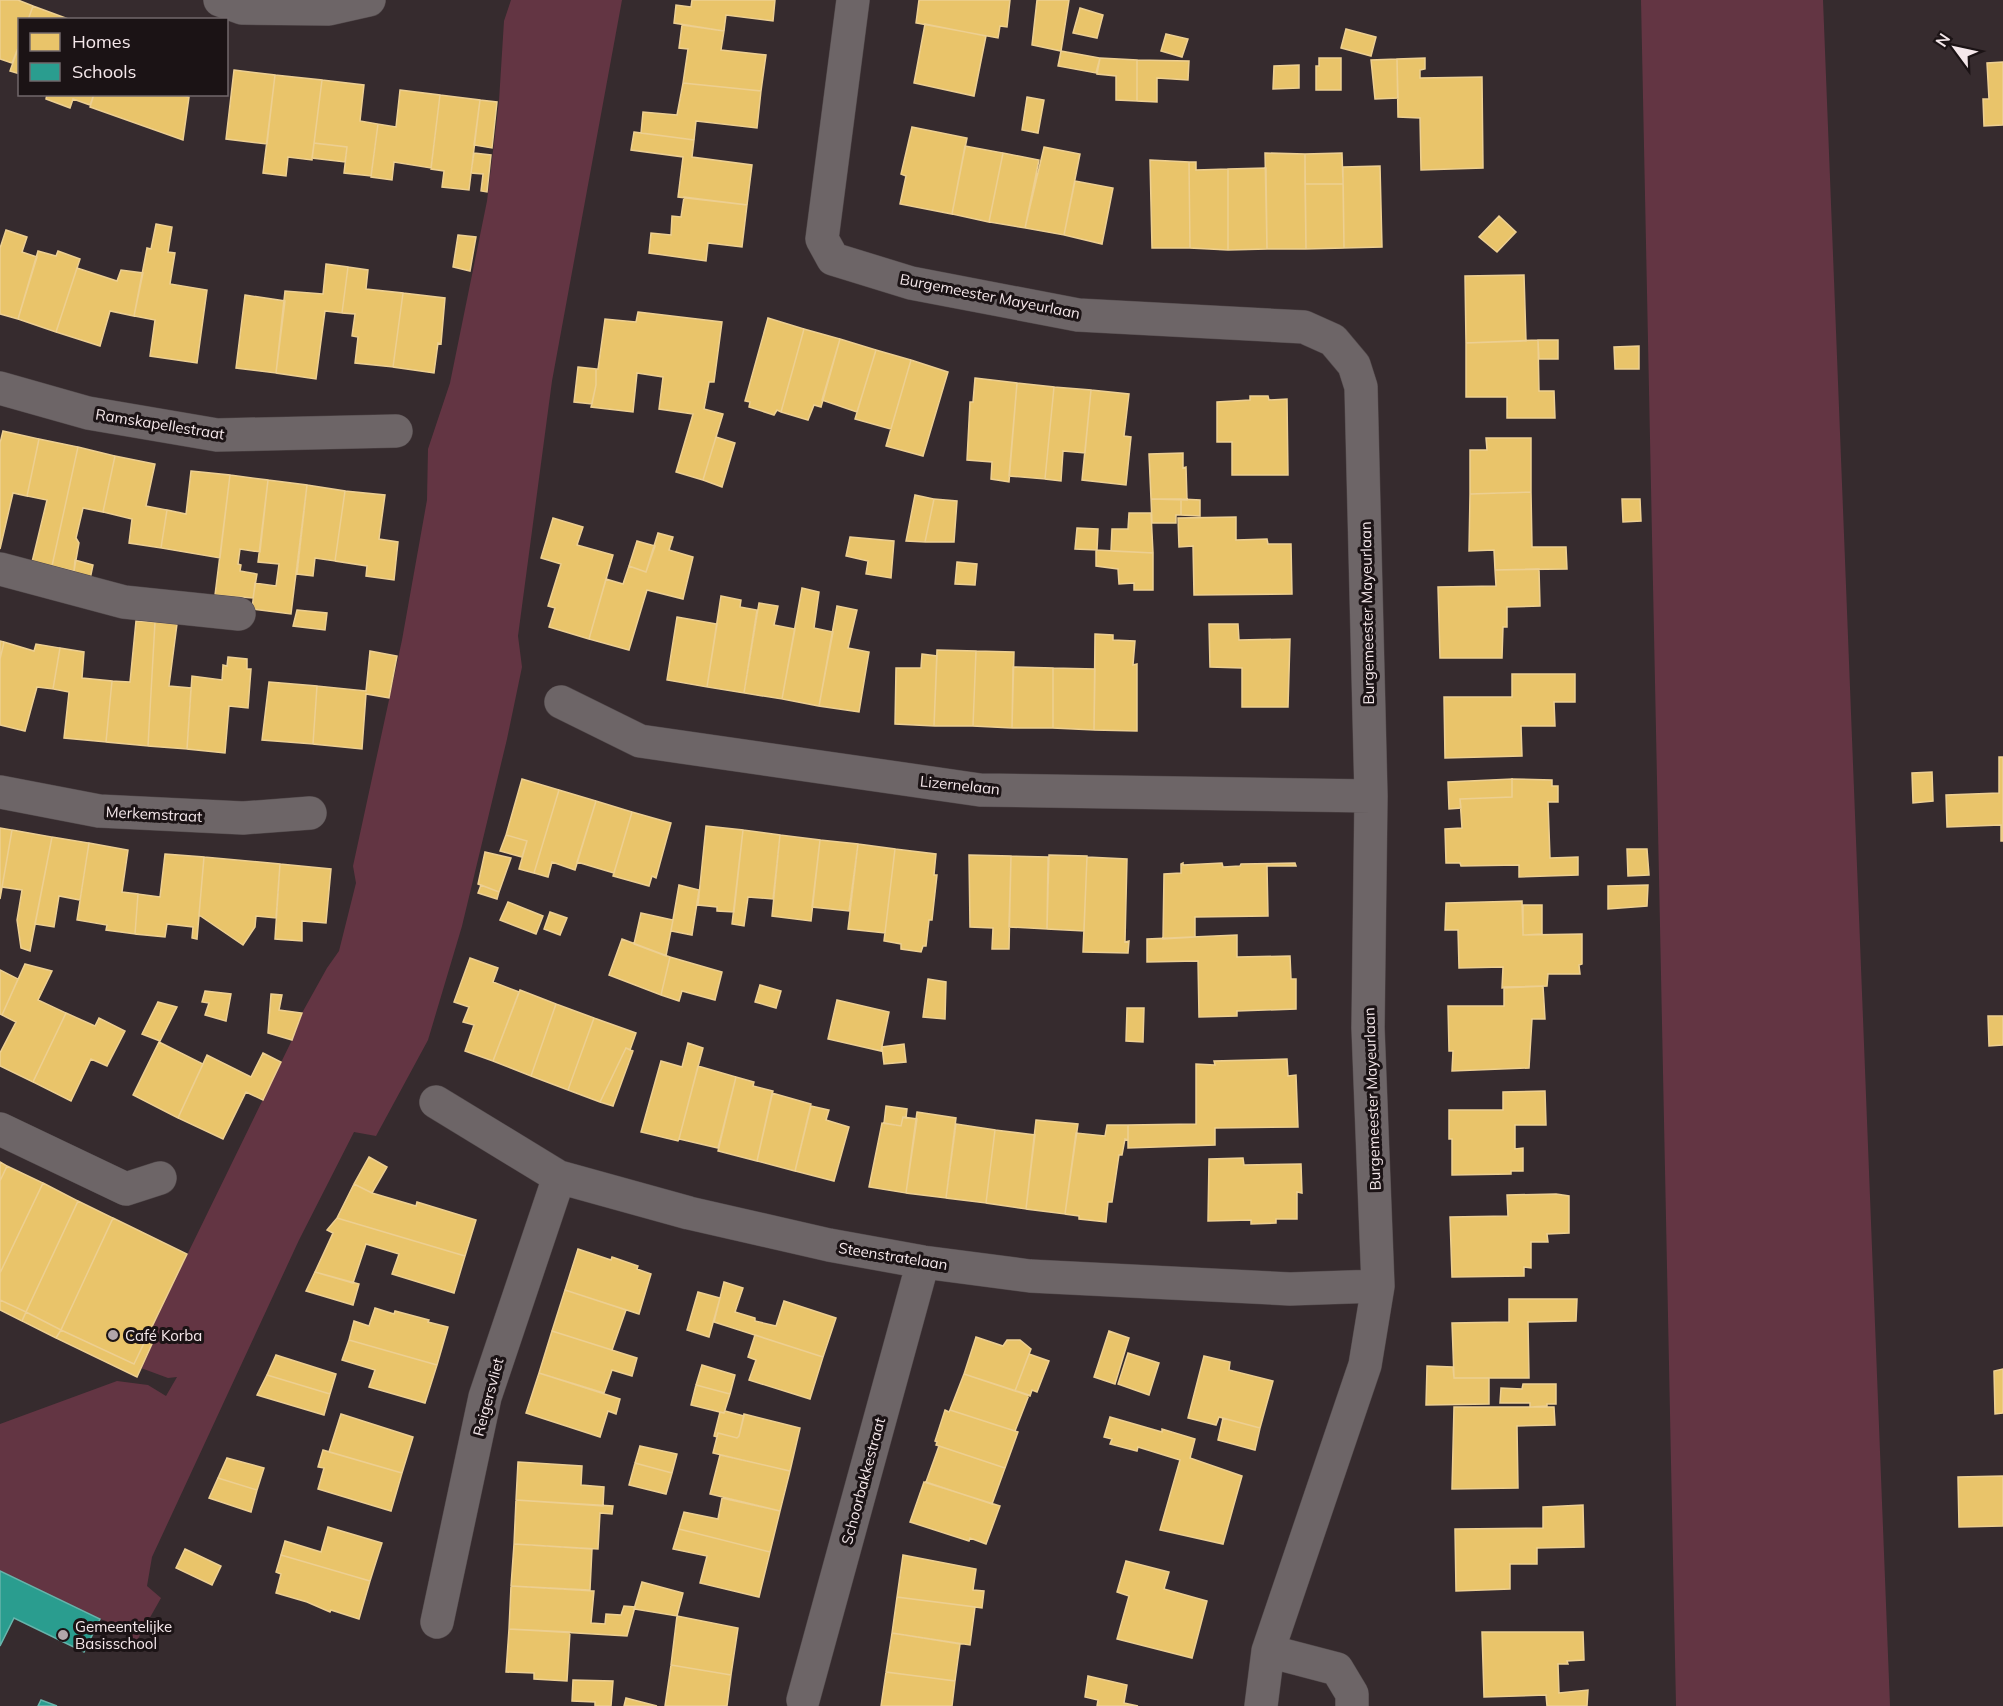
<svg xmlns="http://www.w3.org/2000/svg" width="2003" height="1706" viewBox="0 0 2003 1706" font-family="Mulish,sans-serif">
  <rect width="100%" height="100%" fill="#362b2e"/>
  <path fill="#633543" d="M511,0H622L552,381L518,636L522,667L507,739L462,926L428,1040L376,1136L354,1132L299,1240L152,1557L147,1586L161,1598L135,1644L118,1625L100,1619L0,1571V1424L117,1381L148,1385L166,1396L177,1377L168,1378L141,1368L152,1345L145,1341L292,1040L302,1013L327,968L339,951L356,883L353,866L402,640L427,500L428,449L450,383L487,201L499,101L504,21Z
    M1641,0H1823L1890,1706H1676Z"/>
  <path fill="#e9c46a" stroke="#edcf91" stroke-width="1.5" d="M0,0H18L33,6L28,20H20V43L12,63L0,59Z
    M692,0H775L773,21L726,15L724,31L674,23L676,5L691,7Z
    M919,0H1010L1007,27L1000,26L998,38L916,23Z
    M1037,0H1069L1061,51L1032,45Z
    M33,6L71,20H28Z
    M1080,8L1103,15L1097,38L1073,33Z
    M925,24L986,36L974,96L914,83Z
    M682,25L724,31L721,50L766,55L761,91L683,83L688,49L679,48Z
    M1346,29L1376,37L1371,56L1341,48Z
    M1166,34L1188,39L1182,57L1161,51Z
    M20,43V74L10,71Z
    M1061,51L1100,58L1096,73L1058,66Z
    M1100,58L1137,60V101L1116,100V76L1097,74Z
    M1319,58H1341V90H1316V66H1319Z
    M1425,58V69L1420,70V78L1482,77L1483,168L1421,170L1420,118L1398,117L1397,59Z
    M1397,59L1398,98L1375,99L1371,60Z
    M1137,60L1189,61L1188,80L1157,78V102L1137,101Z
    M2003,62V125L1984,126L1983,99H1989L1987,63Z
    M1299,65V88L1273,89L1274,66Z
    M234,70L275,75L267,144L226,139Z
    M275,75L322,80L312,160L288,157L286,176L263,173Z
    M322,80L364,85L360,121L378,124L371,176L344,173L347,147L314,143Z
    M683,83L761,91L757,128L696,121L694,140L641,133L643,112L677,115Z
    M400,90L440,95L431,168L394,162L392,180L371,177L378,124L396,127Z
    M47,94H94L90,105L73,99L70,108L46,99Z
    M94,94H174L189,97L183,140L90,107Z
    M440,95L480,100L469,190L442,187L444,171L431,169Z
    M1027,97L1044,100L1038,133L1022,130Z
    M480,100L497,102L492,148L474,145Z
    M912,127L967,138L952,214L900,204L906,176L901,174Z
    M634,132L694,140L692,157L752,165L747,205L678,197L683,157L631,150Z
    M314,143L347,147L345,162L312,158Z
    M965,146L1003,153L989,222L952,214Z
    M1044,147L1080,154L1064,235L1025,228Z
    M474,153L491,155L487,192L481,191L483,174L471,173Z
    M1003,153L1039,160L1025,228L989,222Z
    M1265,153L1305,154L1306,249H1267Z
    M1342,153L1343,184H1305V154Z
    M1150,160L1189,162L1190,248H1152Z
    M1189,162H1196V170L1228,169V250L1190,248Z
    M1380,166L1382,247L1344,248L1343,167Z
    M1266,168L1267,249L1228,250V169Z
    M1075,181L1113,188L1102,244L1064,235Z
    M1305,184H1343L1344,248L1306,249Z
    M684,197L747,205L742,247L708,243L706,261L649,253L651,233L671,235L672,216L681,217Z
    M1499,216L1516,232L1497,252L1479,237Z
    M156,224L172,227L168,252L175,253L170,284L207,290L197,363L150,356L155,320L134,316L147,248L151,249Z
    M6,230L27,237L22,252L37,257L18,319L0,314V248Z
    M458,235L476,237L470,271L453,267Z
    M38,251L56,256L58,251L80,259L56,332L18,319Z
    M326,264L348,267L342,313L325,311L316,379L276,373L285,291L323,294Z
    M348,267L368,270L366,289L403,293L393,367L355,363L358,337L352,336L355,314L342,313Z
    M77,268L117,281L121,270L143,273L134,316L110,311L100,346L56,332Z
    M1524,275L1526,341L1466,343L1465,276Z
    M403,293L445,298L441,344L438,343L434,373L393,367Z
    M245,295L285,301L276,373L236,368Z
    M638,312L722,322L714,382H709L704,409L723,414L703,480L676,472L693,414L659,409L663,377L637,373L633,412L591,407L596,385V369H598L605,319L636,322Z
    M768,318L804,329L781,412L777,410L774,415L749,407L750,402L745,401Z
    M804,329L840,339L821,407L814,405L808,420L781,412Z
    M840,339L876,350L857,412L822,400Z
    M1538,340L1539,391H1554L1555,418H1507V397H1466V343Z
    M1538,340H1558V359H1539Z
    M1639,346V369H1615L1614,347Z
    M876,350L911,360L891,429L855,419Z
    M911,360L948,372L923,456L886,446Z
    M578,367L596,369V385L592,404L574,402Z
    M975,378L1017,383L1009,482L991,479L992,462L967,460L970,402H973Z
    M1017,383L1054,387L1045,479L1009,476Z
    M1054,387L1091,390L1085,453L1063,451L1061,481L1045,479Z
    M1091,390L1129,394L1124,436L1131,437L1126,485L1082,480Z
    M1250,396H1268L1269,400L1287,399L1288,475H1232V442H1217V402L1250,400Z
    M3,431L39,439L27,496L13,493L0,549V443Z
    M716,437L735,443L722,487L703,480Z
    M1486,438H1531V492L1470,494V450H1487Z
    M39,439L78,447L52,566L32,562L47,500L27,496Z
    M78,447L115,456L103,512L83,508L76,538L79,543L74,571L52,566Z
    M1183,453V468L1186,467L1187,500L1151,499L1149,454Z
    M115,456L155,464L146,506L167,510L161,548L129,543L132,519L103,512Z
    M191,471L230,475L220,558L161,548L167,510L186,514Z
    M230,475L268,480L260,552L240,549L238,564L241,565L240,571L257,574L253,598L215,595Z
    M268,480L307,485L291,614L252,609L255,583L276,586L279,564L258,562Z
    M307,485L345,491L335,561L315,558L313,576L297,574Z
    M345,491L385,495L379,539L398,542L394,580L366,576L367,566L335,561Z
    M1531,492L1532,547H1566L1567,569L1495,570L1494,550L1469,551L1470,494Z
    M915,495L934,499L925,542L906,541Z
    M934,499L957,501L954,542H925Z
    M1151,499H1181V515H1176V523H1152Z
    M1181,499L1200,500V516L1181,515Z
    M1622,499H1640L1641,521L1623,522Z
    M1129,513H1151L1153,553L1111,551L1112,529H1128Z
    M1236,517V540L1267,539L1268,544H1291L1292,594L1194,595L1193,546L1179,547L1178,518Z
    M553,518L583,527L577,545L613,555L589,639L549,627L555,608L548,606L561,564L541,558Z
    M1077,528L1098,529L1097,550L1075,549Z
    M658,533L673,537L669,550L693,557L683,599L647,590L629,650L589,639L606,579L623,584L629,566L646,572Z
    M850,537L894,541L891,578L866,574L868,561L846,556Z
    M637,541L655,546L646,572L629,566Z
    M1096,550L1153,553V590H1134V583L1119,584L1118,569L1096,566Z
    M75,560L93,565L89,584L74,571Z
    M957,562L977,564L975,585L955,584Z
    M1539,569L1540,606L1507,607V627H1503L1502,658H1440L1438,587L1496,586L1495,570Z
    M802,588L819,592L814,628L833,632L819,706L782,699Z
    M721,596L741,600L740,607L757,610L744,693L707,687Z
    M759,603L778,606L774,625L795,629L782,699L744,693Z
    M837,606L857,610L848,648L869,652L859,712L819,706Z
    M297,610L327,613L325,630L293,626Z
    M677,617L717,624L707,687L667,680Z
    M136,621L155,622L148,746L106,742L112,681L130,682Z
    M155,622L177,624L169,686L191,688L187,749L148,746Z
    M1209,624H1238L1239,640L1290,639L1288,707H1242V668L1210,667Z
    M1095,634L1113,635V640L1135,641L1133,665L1137,664V731L1094,730Z
    M0,641L4,642L0,659Z
    M4,642L34,651L36,644L60,648L53,689L37,687L25,731L0,725V659Z
    M60,648L84,652L82,678L112,681L106,742L64,738L69,692L53,689Z
    M937,650L976,651L973,726H934Z
    M370,651L397,656L389,698L366,694L362,749L313,744L317,686L366,691Z
    M976,651L1014,652L1012,728L973,726Z
    M922,654L937,656L934,726L895,724L896,668H921Z
    M228,657L247,659V669H251L248,708L229,706L225,753L187,749L192,676L222,680L223,665L227,666Z
    M1013,667L1053,668V728H1012Z
    M1053,668L1095,669L1094,730L1053,728Z
    M1512,674H1575V702H1554L1555,726H1521L1522,756L1445,758L1444,697H1512Z
    M269,682L317,686L313,744L262,740Z
    M1999,757H2003V841H2001V825L1947,827L1946,795L1999,793Z
    M1932,772L1933,801L1913,803L1912,773Z
    M522,779L559,790L534,873L519,869L527,841L506,835Z
    M1512,779L1552,780V786H1558V802H1548L1550,858L1578,857V875L1519,877V865L1461,866L1460,863H1446L1445,829L1462,828L1460,799L1512,797Z
    M1512,779V797L1460,799L1461,808L1449,809L1448,782Z
    M559,790L596,801L575,870L552,862L548,877L534,873Z
    M596,801L632,812L614,873L577,862Z
    M632,812L671,823L656,878L652,876L649,886L613,876Z
    M706,826L743,830L734,912L717,911V907L698,905Z
    M0,828L12,830L0,899Z
    M12,830L52,837L30,951L21,948L17,920L22,890L2,887Z
    M743,830L780,835L773,899L748,897L744,926L732,924Z
    M506,835L527,841L522,857L500,851Z
    M780,835L820,840L811,921L772,916Z
    M52,837L89,843L80,900L59,896L54,927L35,924Z
    M820,840L858,844L849,911L812,907Z
    M89,843L128,850L122,892L138,894L135,934L106,930L107,925L77,920Z
    M858,844L895,849L885,933L848,929Z
    M895,849L936,854L934,875H937L932,920H929L926,946H923L921,952L901,949V944L884,941Z
    M1627,849H1647L1649,875L1628,876Z
    M485,852L511,858L499,892L478,884Z
    M165,854L204,857L197,939L192,938L193,927L167,924L165,937L135,934L138,894L160,897Z
    M969,855L1011,856L1009,949H992L993,928L970,927Z
    M1049,855L1087,856L1084,931L1047,929Z
    M1011,856L1048,857L1047,929L1009,927Z
    M204,857L280,864L276,918L256,916L255,927L243,945L199,915Z
    M1087,857L1127,859L1125,942L1129,941L1128,953L1083,952Z
    M1183,863V865L1222,863L1223,867L1240,866L1241,864L1295,863L1296,866H1267L1268,916L1195,917V937L1163,939L1164,874L1181,873V864Z
    M280,864L331,869L326,923L302,921V941L275,939Z
    M481,885L499,892L497,899L478,893Z
    M679,885L699,890L692,935L671,931Z
    M1648,885L1647,906L1608,909V886Z
    M1522,901L1523,935L1582,934V964L1579,965L1580,974H1548L1547,986L1502,988L1503,967L1459,968L1458,930H1445L1446,903Z
    M508,902L543,916L536,934L500,920Z
    M1523,905H1542V934L1523,935Z
    M550,912L567,918L560,935L544,929Z
    M641,913L673,920L666,956L634,944Z
    M1237,935V957L1290,956L1291,979H1296V1009L1237,1011V1016L1199,1017L1198,961L1147,962V939Z
    M622,939L670,957L661,995L609,975Z
    M670,957L722,972L715,1000L682,991L679,1001L661,995Z
    M470,958L498,968L493,982L519,992L493,1061L465,1051L474,1025L463,1022L469,1007L454,1002Z
    M25,964L52,971L38,1000L66,1013L33,1082L0,1066V1053L16,1022L2,1015Z
    M0,970L18,979L2,1015L0,1014Z
    M928,979L946,982L945,1019L923,1017Z
    M760,985L781,991L776,1008L755,1002Z
    M1543,986L1545,1019H1532L1529,1068L1452,1071L1453,1051H1449L1448,1006H1504V987Z
    M520,990L556,1004L531,1076L493,1061Z
    M205,991L231,994L226,1021L205,1015L209,1003L202,1002Z
    M271,994L282,995L279,1010L302,1013L292,1040L268,1033Z
    M837,1000L889,1012L881,1051L828,1039Z
    M158,1002L177,1007L160,1041L142,1034Z
    M556,1004L594,1018L568,1090L531,1076Z
    M1127,1008H1144L1143,1042L1126,1041Z
    M66,1013L95,1026L99,1018L125,1031L107,1066L91,1059L71,1101L33,1082Z
    M1988,1016H2003V1045L1989,1046Z
    M594,1018L636,1033L630,1050L626,1048L600,1102L568,1090Z
    M159,1042L203,1064L178,1118L133,1095Z
    M688,1043L703,1048L679,1139L678,1141L641,1132L661,1061L682,1067Z
    M904,1044L906,1062L884,1064L882,1047Z
    M626,1048L633,1051L613,1106L600,1102Z
    M263,1053L281,1062L263,1100L246,1092L223,1139L178,1118L207,1055L251,1077Z
    M1287,1059L1288,1076L1296,1075L1298,1127L1215,1128V1145L1128,1148V1125L1196,1124V1064L1215,1065L1214,1061Z
    M698,1066L736,1077L718,1148L679,1139Z
    M736,1077L754,1082L753,1086L773,1091L757,1161L718,1151Z
    M1545,1091L1546,1125H1515V1149L1523,1148V1171H1511V1174L1452,1175V1139H1449V1110H1503V1092Z
    M772,1093L811,1104L795,1171L757,1161Z
    M811,1106L829,1110L826,1120L849,1127L834,1181L795,1171Z
    M886,1106L907,1109L906,1118L903,1117L901,1126L884,1123Z
    M917,1112L956,1118L946,1198L906,1193Z
    M903,1117L917,1119L906,1193L869,1187L882,1123L901,1126Z
    M1036,1120L1078,1124L1065,1214L1026,1209Z
    M956,1124L995,1130L986,1203L946,1198Z
    M1107,1125H1128V1140L1125,1139L1122,1155H1119L1112,1202H1108L1106,1222L1079,1219V1216L1065,1214L1076,1133L1105,1136Z
    M995,1130L1035,1135L1026,1209L986,1203Z
    M369,1157L387,1167L372,1193L354,1184Z
    M1243,1158L1244,1165L1301,1164L1302,1193L1297,1192V1219H1276V1223L1251,1224V1220L1208,1221L1209,1159Z
    M0,1162L7,1166L0,1181Z
    M7,1166L43,1183L0,1273V1181Z
    M43,1183L78,1201L26,1312L0,1300V1273Z
    M354,1184L372,1193L416,1206L417,1202L476,1220L465,1256L337,1218Z
    M1556,1194L1569,1196V1233L1547,1234L1548,1242H1531V1268L1524,1267V1276L1452,1277L1450,1217L1508,1216L1507,1195Z
    M78,1201L113,1218L61,1330L26,1312Z
    M113,1218L187,1254L134,1364L61,1330Z
    M337,1218L465,1256L454,1293L392,1274L399,1254L366,1244L353,1283L315,1272L333,1233L327,1230Z
    M578,1249L611,1260L612,1257L638,1266L637,1269L651,1274L639,1314L565,1290Z
    M315,1272L359,1284L353,1305L306,1291Z
    M724,1282L743,1288L735,1312L755,1318V1321L776,1326L784,1301L836,1318L823,1357L714,1322Z
    M565,1290L626,1310L612,1350L552,1331Z
    M698,1292L720,1298L709,1337L687,1330Z
    M1509,1299H1577L1576,1321L1528,1322L1529,1378H1454L1452,1323L1509,1322Z
    M0,1300L26,1312L22,1321L0,1310Z
    M375,1308L394,1314L395,1311L429,1320L428,1322L448,1327L437,1365L349,1340L354,1321L369,1326Z
    M26,1312L61,1330L56,1338L22,1321Z
    M61,1330L134,1364L145,1341L152,1344L137,1377L56,1338Z
    M552,1331L637,1358L632,1376L612,1370L604,1393L539,1373Z
    M1109,1331L1129,1338L1115,1384L1094,1377Z
    M755,1335L823,1357L810,1399L749,1380L756,1360L748,1357Z
    M976,1337L1003,1346L1007,1340H1020L1031,1349L1015,1391L964,1374Z
    M349,1340L437,1365L425,1403L369,1387L375,1370L342,1360Z
    M1128,1353L1159,1363L1149,1395L1118,1384Z
    M1029,1354L1049,1361L1037,1392L1032,1390L1030,1396L1015,1391Z
    M276,1355L336,1374L330,1394L267,1375Z
    M1204,1356L1230,1362L1229,1370L1273,1381L1260,1428L1219,1417L1216,1425L1188,1418Z
    M702,1365L735,1375L730,1394L696,1385Z
    M1427,1366L1453,1367L1454,1378H1489V1404L1426,1405Z
    M2003,1369V1413L1995,1414L1994,1371Z
    M539,1373L620,1399L616,1414L608,1411L600,1437L526,1413Z
    M964,1374L1029,1395L1015,1431L950,1410Z
    M267,1375L330,1394L324,1415L257,1395Z
    M1523,1384H1556V1404H1547V1406L1530,1407V1403H1500L1501,1388L1522,1389Z
    M696,1385L730,1394L724,1413L691,1405Z
    M1454,1407H1554L1555,1425L1517,1426L1518,1488L1452,1489Z
    M945,1410L949,1412L950,1410L1018,1432L1005,1468L936,1445L937,1442L935,1441Z
    M725,1411L744,1416L739,1436L737,1438L718,1433L717,1437L714,1436L720,1412L724,1413Z
    M341,1414L413,1437L402,1473L329,1452Z
    M744,1414L800,1428L790,1471L713,1453L718,1433L737,1438L739,1436Z
    M1110,1417L1162,1432V1429L1195,1439L1190,1458L1242,1476L1223,1544L1160,1530L1180,1460L1138,1447L1137,1451L1110,1444L1112,1439L1104,1437Z
    M1223,1418L1260,1428L1255,1450L1218,1440Z
    M640,1446L677,1454L672,1473L635,1463Z
    M939,1446L1005,1468L992,1504L926,1482Z
    M323,1450L402,1473L391,1511L318,1489L324,1468L318,1467Z
    M720,1455L790,1471L780,1511L710,1494Z
    M227,1458L264,1468L257,1490L218,1478Z
    M518,1462L582,1466L581,1485L604,1487L603,1506L516,1500Z
    M635,1463L672,1473L666,1494L629,1485Z
    M2003,1476V1526L1959,1527L1958,1477Z
    M218,1478L257,1490L251,1512L209,1498Z
    M924,1482L1000,1506L986,1544L970,1538L969,1541L910,1522Z
    M722,1498L780,1511L770,1552L679,1529L684,1512L718,1519Z
    M516,1500L613,1506L612,1514L600,1513L598,1549L514,1544Z
    M1583,1505L1584,1547L1537,1548V1564H1510V1589L1456,1591L1455,1529L1543,1528V1507Z
    M328,1527L382,1543L370,1581L281,1555L285,1541L321,1552Z
    M679,1529L770,1552L759,1597L700,1583L707,1556L673,1549Z
    M514,1544L592,1549L590,1590L511,1586Z
    M185,1549L221,1566L212,1585L176,1568Z
    M281,1555L370,1581L359,1619L331,1610L330,1612L307,1602L276,1593L281,1574L276,1572Z
    M903,1555L976,1569L973,1590L984,1591L982,1608L897,1597Z
    M1126,1561L1169,1572L1164,1589L1207,1601L1192,1658L1117,1639L1129,1596L1117,1592Z
    M642,1582L683,1593L677,1616L634,1609Z
    M511,1586L594,1591L591,1623L605,1624L606,1614L621,1615L624,1606L635,1607L627,1636L509,1629Z
    M897,1597L975,1607L970,1645L892,1633Z
    M677,1616L738,1628L731,1675L671,1665Z
    M509,1629L570,1632L567,1681L534,1679V1673L506,1672Z
    M1482,1632H1583L1584,1660L1567,1661L1568,1664H1558L1559,1693L1588,1690L1587,1706H1547L1546,1695L1484,1697Z
    M892,1633L960,1644L955,1681L886,1672Z
    M671,1665L731,1675L727,1706H665Z
    M886,1672L955,1681L952,1706H881Z
    M1088,1676L1127,1685L1124,1703L1138,1706H1097L1098,1700L1085,1697Z
    M573,1680L613,1681L611,1706H595V1702L572,1701Z
    M626,1698L657,1706H624Z"/>
  <path fill="#2a9d8f" stroke="#67b4ab" stroke-width="1.5" d="M0,1571L100,1619L84,1652L14,1618L0,1646Z
    M41,1700L57,1706H38Z"/>
  <g fill="none" stroke-linecap="round" stroke-linejoin="round">
    <g stroke="#504749" stroke-width="34">
      <path id="minor" d="M220,0L242,8L329,9L369,0
        M853,0L822,239L833,259L911,283L1078,315L1304,327L1333,340L1354,365L1361,387L1371,796L1368,1028L1378,1286L1365,1365L1268,1651L1261,1706
        M0,388L88,413L217,435L396,431
        M0,569L124,602L239,614
        M561,702L640,741L980,790L1371,796
        M0,792L99,811L243,818L310,813
        M436,1102L559,1177L689,1213L829,1245L923,1262L1030,1276L1290,1289L1378,1286
        M0,1129L126,1189L160,1178
        M437,1622L485,1397L559,1177
        M1268,1651L1337,1669L1352,1694V1706
        M803,1700L923,1262"/>
    </g>
    <use href="#minor" stroke="#6d6567" stroke-width="33"/>
  </g>
  <g fill="#b2a6a9" stroke="#1b1315" stroke-width="2">
    <circle cx="113" cy="1335" r="6"/>
    <circle cx="63" cy="1635" r="6"/>
  </g>
  <g text-anchor="middle" dominant-baseline="central" stroke-width="6" stroke-linejoin="round" paint-order="stroke">
    <g font-size="15" fill="#f5e8eb" stroke="#1b1315">
      <text transform="translate(990 296) rotate(11)">Burgemeester Mayeurlaan</text>
      <text transform="translate(160 424) rotate(9)">Ramskapellestraat</text>
      <text transform="translate(1367 613) rotate(-91)">Burgemeester Mayeurlaan</text>
      <text transform="translate(960 785) rotate(6)">Lizernelaan</text>
      <text transform="translate(154 814) rotate(3)">Merkemstraat</text>
      <text transform="translate(1372 1099) rotate(-92)">Burgemeester Mayeurlaan</text>
      <text transform="translate(893 1256) rotate(9)">Steenstratelaan</text>
      <text transform="translate(488 1397) rotate(-75)">Reigersvliet</text>
      <text transform="translate(863 1481) rotate(-75)">Schoorbakkestraat</text>
    </g>
    <g font-size="15" fill="#f5e8eb" stroke="#1b1315" text-anchor="start">
      <text x="125" y="1335">Café Korba</text>
      <text x="75" y="1626">Gemeentelijke<tspan x="75" dy="17">Basisschool</tspan></text>
    </g>
  </g>
  <rect x="18" y="18" width="210" height="78" fill="#1b1315" stroke="#72686b" stroke-width="1.5"/>
  <rect x="30" y="33" width="30" height="18" fill="#e9c46a" stroke="#72686b" stroke-width="1.5"/>
  <text x="72" y="48" font-size="18" fill="#f5e8eb">Homes</text>
  <rect x="30" y="63" width="30" height="18" fill="#2a9d8f" stroke="#72686b" stroke-width="1.5"/>
  <text x="72" y="78" font-size="18" fill="#f5e8eb">Schools</text>
  <g transform="translate(1955 48) rotate(303)" stroke="#1b1315" stroke-width="4.5" paint-order="stroke">
  <path d="M0-4.5L10 22L0 15L-10 22Z" fill="#f5e8eb"/>
  <text y="-9" font-size="16" font-weight="bold" text-anchor="middle" fill="#f5e8eb">N</text>
  </g>
</svg>
